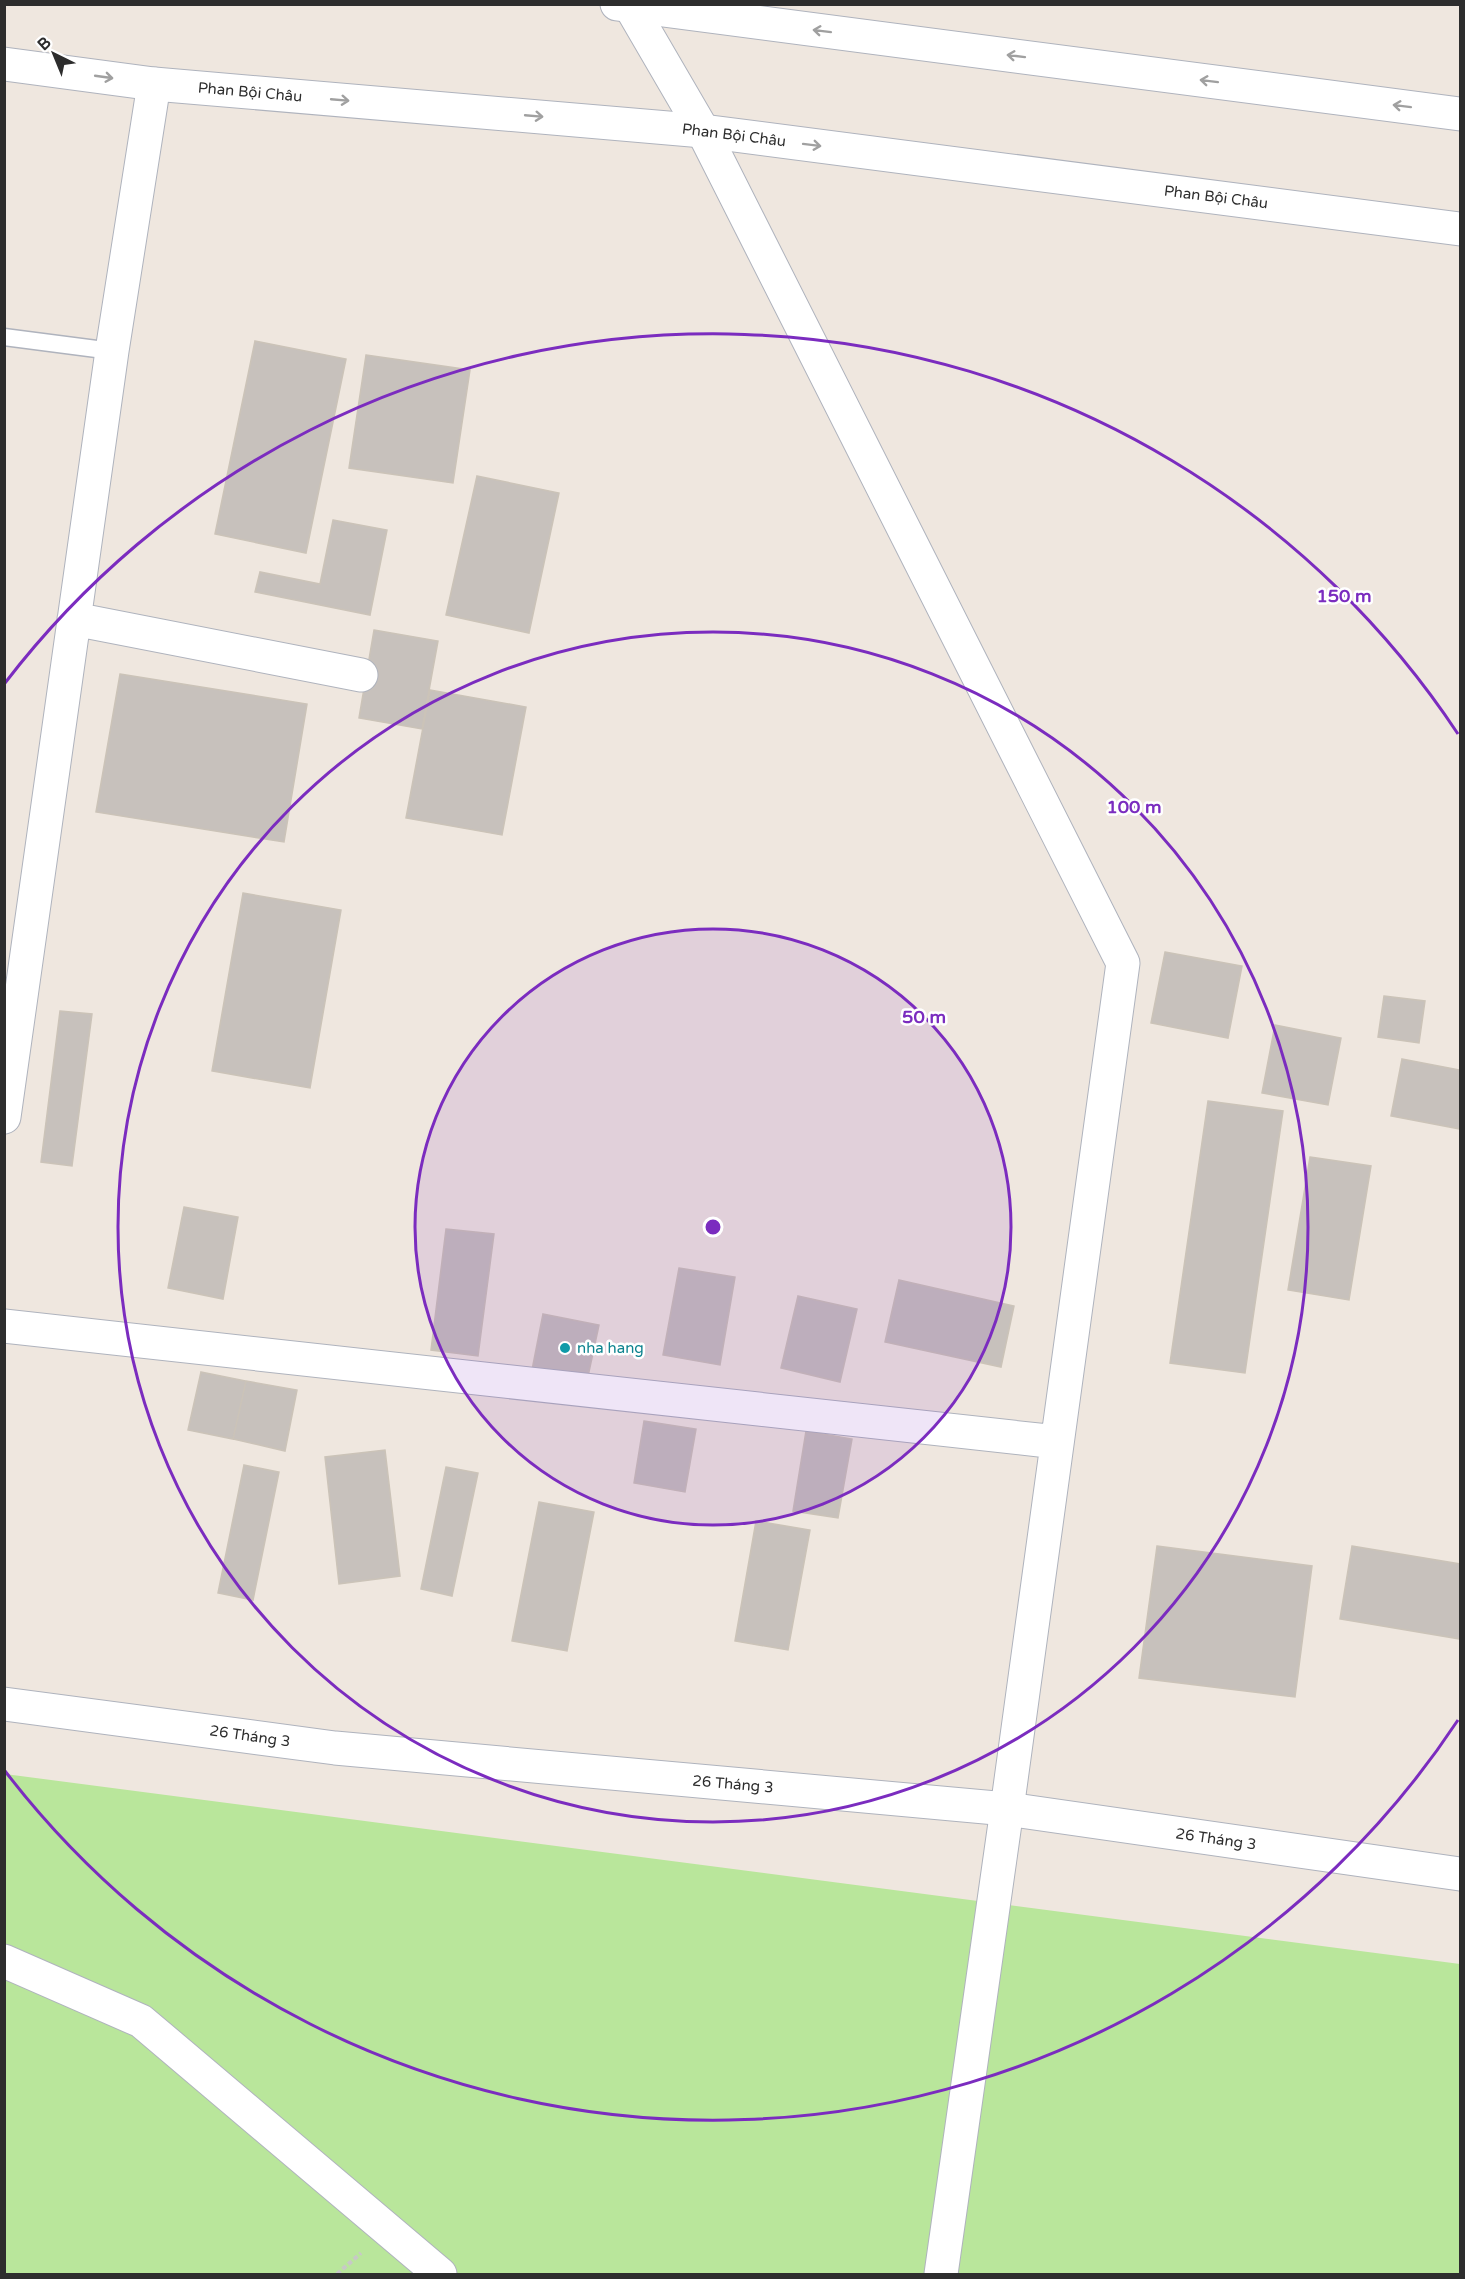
<svg xmlns="http://www.w3.org/2000/svg" width="1465" height="2279" viewBox="0 0 1465 2279" font-family="'Varela Round',sans-serif">
  <rect width="100%" height="100%" fill="#efe7df"/>
  <path fill="#b9e69b" d="M5,1774L1460,1964V2274H5Z"/>
  <path fill="#c7c1bc" stroke="#cbc3b8" stroke-width="1.5" d="M255,341L346,359L306,553L215,534Z
    M366,355L470,370L453,483L349,468Z
    M477,476L559,493L529,633L446,615Z
    M333,520L387,530L370,615L255,592L260,572L320,584Z
    M374,630L438,641L422,729L359,718Z
    M120,674L307,704L284,842L96,812Z
    M430,690L526,707L502,835L406,818Z
    M243,893L341,910L310,1088L212,1071Z
    M1165,952L1242,966L1228,1038L1151,1023Z
    M1384,996L1425,1001L1419,1043L1378,1037Z
    M60,1011L92,1014L72,1166L41,1162Z
    M1275,1025L1341,1038L1328,1105L1262,1093Z
    M1402,1059L1460,1070V1129L1391,1116Z
    M1208,1101L1283,1111L1245,1373L1170,1363Z
    M1310,1157L1371,1166L1349,1300L1288,1290Z
    M184,1207L238,1217L223,1299L168,1288Z
    M446,1229L494,1234L478,1356L431,1350Z
    M679,1268L735,1277L720,1365L663,1355Z
    M899,1280L1014,1306L1001,1367L885,1342Z
    M798,1296L857,1309L840,1382L781,1368Z
    M543,1314L599,1325L587,1381L532,1370Z
    M201,1372L246,1381L233,1439L188,1430Z
    M246,1381L297,1390L285,1451L233,1439Z
    M644,1421L696,1429L685,1492L634,1483Z
    M806,1431L852,1439L838,1518L793,1511Z
    M385,1450L400,1576L339,1584L325,1457Z
    M244,1465L279,1472L253,1600L218,1593Z
    M446,1467L478,1473L452,1596L421,1589Z
    M539,1502L594,1512L567,1651L512,1641Z
    M756,1521L810,1530L788,1650L735,1641Z
    M1157,1546L1312,1566L1295,1697L1139,1678Z
    M1352,1546L1460,1564V1639L1340,1619Z"/>
  <g fill="none" stroke-linecap="round" stroke-linejoin="round">
    <g stroke="#afb3bd" stroke-width="19">
      <path id="service" d="M4,337L112,351"/>
    </g>
    <g stroke="#afb3bd" stroke-width="35">
      <path id="minor" d="M629,4L703,131L1123,963L1007,1809L941,2274
        M74,619L361,675
        M4,1117L112,351L154,84
        M4,1326L1057,1442
        M4,1961L141,2021L440,2274"/>
    </g>
    <g stroke="#afb3bd" stroke-width="35">
      <path id="tertiary" d="M617,4L1460,114
        M4,64L154,84L703,131L1460,229
        M4,1704L335,1748L1007,1809L1460,1874"/>
    </g>
    <path stroke="#c8c8c8" stroke-width="4" stroke-dasharray="4.5 3" stroke-linecap="butt" d="M337,2274L361,2253"/>
    <use href="#service" stroke="#fff" stroke-width="16"/>
    <use href="#minor" stroke="#fff" stroke-width="33"/>
    <use href="#tertiary" stroke="#fff" stroke-width="33"/>
  </g>
  <defs><path id="oneway-shaft" d="M-6 0H5M1.5-3L5.5 0L1.5 3" fill="none" stroke-width="1.6" stroke-linecap="round" stroke-linejoin="round" transform="scale(1.5)"/></defs>
  <g stroke="#a0a0a0">
    <use href="#oneway-shaft" transform="translate(822 31) rotate(-173)"/>
    <use href="#oneway-shaft" transform="translate(1016 56) rotate(-173)"/>
    <use href="#oneway-shaft" transform="translate(104 77) rotate(8)"/>
    <use href="#oneway-shaft" transform="translate(1209 81) rotate(-173)"/>
    <use href="#oneway-shaft" transform="translate(340 100) rotate(5)"/>
    <use href="#oneway-shaft" transform="translate(1402 106) rotate(-173)"/>
    <use href="#oneway-shaft" transform="translate(534 116) rotate(5)"/>
    <use href="#oneway-shaft" transform="translate(812 145) rotate(7)"/>
  </g>
  <circle cx="713" cy="1227" r="298" fill="#7b2cbf" fill-opacity=".12"/>
  <g fill="none" stroke="#7b2cbf" stroke-width="3">
    <circle cx="713" cy="1227" r="298"/>
    <circle cx="713" cy="1227" r="595"/>
    <path d="M1458 1720A893 893 0 0 1 5 1771M5 683A893 893 0 0 1 1458 734"/>
  </g>
  <circle fill="#0f9aa8" stroke="#fff" stroke-width="2" cx="565" cy="1348" r="6"/>
  <g text-anchor="middle" dominant-baseline="central" stroke-width="5" stroke-linejoin="round" paint-order="stroke">
    <g font-size="15" fill="#2d2d2d" stroke="#fff">
      <text transform="translate(250 92) rotate(5)">Phan Bội Châu</text>
      <text transform="translate(734 135) rotate(7)">Phan Bội Châu</text>
      <text transform="translate(1216 197) rotate(7)">Phan Bội Châu</text>
      <text transform="translate(250 1736) rotate(8)">26 Tháng 3</text>
      <text transform="translate(733 1784) rotate(5)">26 Tháng 3</text>
      <text transform="translate(1216 1839) rotate(8)">26 Tháng 3</text>
    </g>
    <g font-size="15" fill="#0d838f" stroke="#fff" text-anchor="start">
      <text x="577" y="1348">nha hang</text>
    </g>
  </g>
  <circle cx="713" cy="1227" r="9" fill="#7b2cbf" stroke="#fff" stroke-width="3"/>
  <g font-size="18" text-anchor="middle" font-weight="bold" fill="#7b2cbf" stroke="#fff" stroke-width="5" stroke-linejoin="round" paint-order="stroke">
    <text x="1344" y="602">150 m</text>
    <text x="1134" y="813">100 m</text>
    <text x="924" y="1023">50 m</text>
  </g>
  <rect width="1465" height="2279" fill="none" stroke="#2d2d2d" stroke-width="12"/>
  <g transform="translate(54 54) rotate(317)" stroke="#ffffff" stroke-width="4.5" paint-order="stroke">
  <path d="M0-4.5L10 22L0 15L-10 22Z" fill="#2d2d2d"/>
  <text y="-9" font-size="16" font-weight="bold" text-anchor="middle" fill="#2d2d2d">B</text>
  </g>
</svg>
